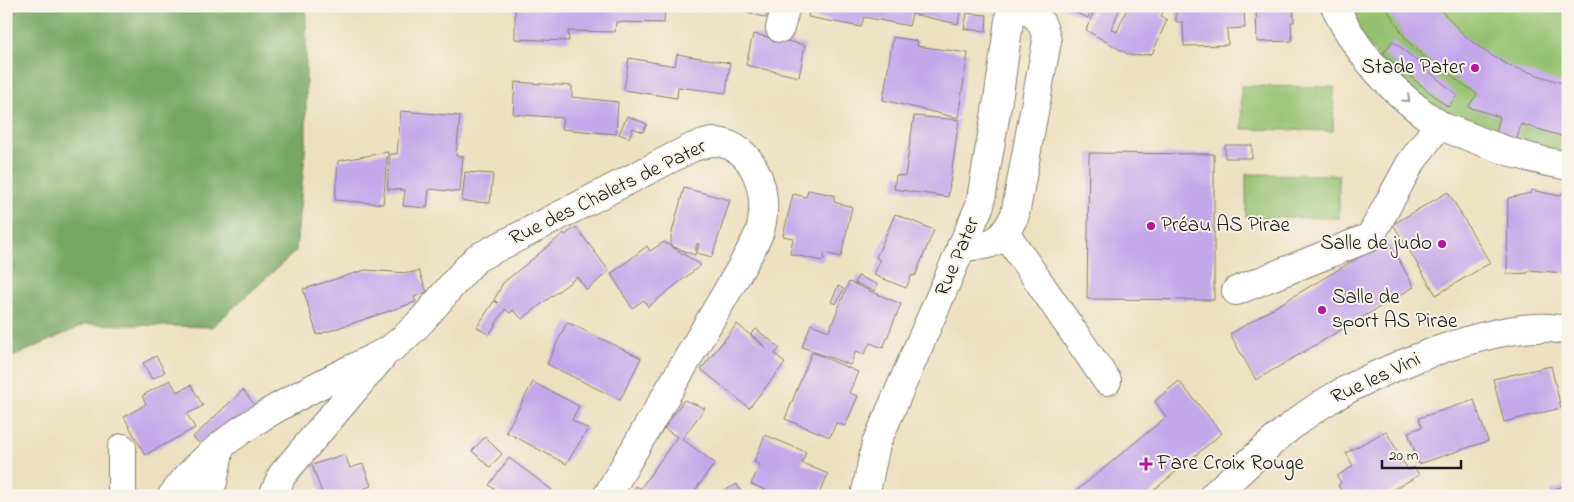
<svg xmlns="http://www.w3.org/2000/svg" width="1574" height="502" viewBox="0 0 1574 502" font-family="'Indie Flower',sans-serif">
  <rect width="100%" height="100%" fill="#f7f3e8"/>
  <filter id="ink" filterUnits="userSpaceOnUse"><feTurbulence type="fractalNoise" baseFrequency=".02" numOctaves="2"/><feDisplacementMap in="SourceGraphic" scale="10" xChannelSelector="R" yChannelSelector="G"/><feConvolveMatrix kernelMatrix="1 2 1 2 8 2 1 2 1" color-interpolation-filters="sRGB"/></filter>
  <filter id="wash" filterUnits="userSpaceOnUse"><feTurbulence type="fractalNoise" baseFrequency=".0096" numOctaves="4" result="noise"/><feDisplacementMap in="SourceGraphic" scale="20" xChannelSelector="R" yChannelSelector="G"/><feGaussianBlur stdDeviation="1.12" result="paint"/><feColorMatrix in="noise" values="0 0 0 0 0 0 0 0 0 0 0 0 0 0 0 0 0 1.4 0 .05"/><feComposite in="paint" operator="in"/></filter>
  <g filter="url(#wash)">
    <rect width="100%" height="100%" fill="#ede0bf"/>
    <path fill="#94c16f" stroke="#586e46" d="M1341,6H1568V156L1481,140L1403,93Z
      M1241,86L1334,87L1333,131L1242,129Z
      M1246,174L1339,175V218L1246,217Z"/>
    <path fill="#77a762" stroke="#4a623f" d="M6,6H306V142L296,251L212,327L86,324L6,360Z"/>
    <g id="blocks">
      <path fill="#c4a7ea" d="M563,6H665L664,23L616,22L615,32L568,31L569,41L515,39V8L562,10Z
        M728,6H769L766,18Z
        M810,6H961L958,24L912,14L909,26L864,17L861,27L808,17Z
        M1059,6H1093L1088,18Z
        M1096,6H1121L1111,29L1117,32L1128,6L1165,8L1161,16L1167,20L1152,54L1131,56L1086,30Z
        M1176,6H1244L1245,28L1227,29L1228,45L1184,46L1183,22H1176Z
        M1256,6H1293L1294,22H1291L1292,41L1257,42Z
        M1385,6H1437L1463,34L1484,51L1510,66L1568,85V138L1521,124L1517,139L1496,132L1500,117L1468,107L1477,94L1423,56L1406,39Z
        M967,13L987,15L986,31L964,29Z
        M753,34L805,45L799,77L746,65Z
        M893,37L918,41L917,46L968,53L958,118L883,100Z
        M1393,41L1457,95L1448,107L1383,54Z
        M677,54L730,63L726,93L678,87L677,98L624,90L629,58L675,66Z
        M515,82L572,86V97L618,102L616,134L561,129L563,118L513,114Z
        M401,111L460,116L456,156H463L460,192L429,189L427,208L403,206L405,190L387,189L390,154H397Z
        M627,116L647,124L643,132L633,128L629,138L619,134Z
        M914,116L959,120L948,197L894,189L896,175L905,176Z
        M1225,145H1252V158H1225Z
        M388,152L383,204L335,200L338,161Z
        M1089,153L1214,154V300L1087,299Z
        M465,172L493,174L490,203L462,201Z
        M684,188L730,200L712,257L697,253L699,244L697,243L695,255L671,246V236Z
        M808,190L834,195V202L852,207L841,257L825,253L823,261L790,254L793,238L783,236L793,194L806,197Z
        M1531,190L1560,196L1562,193L1568,194V269L1564,273L1529,270L1528,273L1507,274L1508,198L1531,193Z
        M1448,192L1490,263L1436,295L1393,224Z
        M895,214L934,230L915,276L912,275L906,288L874,275L880,260L876,258Z
        M576,227L609,271L587,290L577,277L522,319L513,310L510,313L505,309L489,335L477,327L494,301L498,303L494,300L503,283L564,233L565,235Z
        M1388,240L1414,287L1256,380L1230,334Z
        M664,242L701,265L648,307L644,300L632,308L611,274L647,246L650,251Z
        M365,270L408,273L419,271L427,292L414,297L416,302L317,335L303,289Z
        M858,276L877,284L875,291L855,283Z
        M849,282L901,304L883,348L870,343L864,354L856,351L850,365L802,347L811,324L829,331Z
        M838,286L844,289L836,304L831,302Z
        M567,322L641,358L620,400L547,364Z
        M737,324L766,348L751,334L756,329L780,348L775,354L785,363L749,408L701,369Z
        M812,352L858,372L849,393L858,396L845,426L836,423L830,437L785,419Z
        M156,356L165,372L152,379L143,363Z
        M1551,366L1561,408L1504,422L1493,379Z
        M170,380L177,392L191,385L203,406L187,414L195,428L145,455L124,417L146,404L142,396Z
        M1179,381L1222,433L1147,496H1070L1166,417L1155,401Z
        M533,382L579,406L572,420L588,429L566,464L506,432Z
        M243,390L257,408L204,448L193,437Z
        M684,400L705,408L682,439L715,463L691,496H629L636,486L640,489L677,437L664,428Z
        M1474,400L1488,441L1419,464L1408,432L1422,427L1419,418Z
        M1386,431L1408,470L1414,467L1419,475L1382,496H1369L1367,491L1359,496H1344L1338,485L1341,483L1337,476L1353,466L1346,453Z
        M765,435L806,452L802,463L828,474L818,496H779L751,484L760,465L754,462Z
        M485,437L502,454L490,467L472,451Z
        M345,454L350,468L363,464L371,486L352,493L353,496H323L312,465Z
        M509,458L552,490L548,496H500L501,494L489,485Z
        M737,484L743,496H715Z
        M1568,484V496H1552L1550,491Z"/>
    </g>
  </g>
  <g filter="url(#ink)">
    <use href="#blocks" fill-opacity="0" stroke="#847e6e" stroke-width="1"/>
    <g fill="none" stroke-linecap="round" stroke-linejoin="round">
      <g stroke="#847e6e" stroke-width="30">
        <path id="minor" d="M1335,6C1357,55 1395,96 1440,125C1448,130 1457,132 1465,135C1498,149 1532,160 1568,166
          M780,28L786,6
          M1006,234L1107,381
          M961,247C993,245 1000,245 1015,215L1047,41C1042,19 1039,17 1020,6
          M1236,291L1370,237L1410,164L1439,124
          M122,448V496
          M172,496C222,426 315,388 389,350C423,326 447,287 477,258L693,147C700,146 709,141 716,142C756,146 769,194 761,227C758,240 748,254 742,266L607,496
          M204,496L213,482L220,447
          M273,496L282,475L381,358
          M865,496L876,444L980,205L999,94L1011,6
          M1213,496C1251,462 1289,422 1334,397C1383,368 1512,314 1568,331"/>
      </g>
      <use href="#minor" stroke="#fff" stroke-width="28"/>
    </g>
    <defs><path id="oneway-chevron" d="M-2-3.5L2.5 0L-2 3.5" fill="none" stroke-width="1.6" stroke-linecap="round" stroke-linejoin="round" transform="scale(1.25)"/></defs>
    <use stroke="#999" href="#oneway-chevron" transform="translate(1407 99) rotate(42)"/>
  </g>
  <g fill="#b5179e" stroke="#f7f3e8" stroke-width="2">
    <circle cx="1475" cy="68" r="5"/>
    <circle cx="1151" cy="226" r="5"/>
    <circle cx="1442" cy="244" r="5"/>
    <circle cx="1322" cy="310" r="5"/>
    <path d="M1143.5 456.5h5v5h5v5h-5v5h-5v-5h-5v-5h5z"/>
  </g>
  <g text-anchor="middle" dominant-baseline="central" stroke-width="4" stroke-linejoin="round" paint-order="stroke">
    <g font-size="21" fill="#1c1c1c" stroke="#f7f3e8" text-anchor="start">
      <text x="1465" y="68" text-anchor="end">Stade Pater</text>
      <text x="1161" y="226">Préau AS Pirae</text>
      <text x="1432" y="244" text-anchor="end">Salle de judo</text>
      <text x="1332" y="298">Salle de<tspan x="1332" dy="24">sport AS Pirae</tspan></text>
      <text x="1157" y="464">Fare Croix Rouge</text>
    </g>
    <g font-size="21" fill="#1c1c1c" stroke="#f7f3e8">
      <text transform="translate(608 193) rotate(-26)">Rue des Chalets de Pater</text>
      <text transform="translate(958 257) rotate(-67)">Rue Pater</text>
      <text transform="translate(1376 379) rotate(-25)">Rue les Vini</text>
    </g>
  </g>
  <rect width="1574" height="502" fill="none" stroke="#f7f3e8" stroke-width="25"/>
  <path d="M1382 460v8h79v-8" fill="none" stroke="#1c1c1c" stroke-width="2.5"/>
  <text x="1389" y="460" font-size="15" fill="#1c1c1c" stroke="#f7f3e8" stroke-width="4" paint-order="stroke">20 m</text>
</svg>
